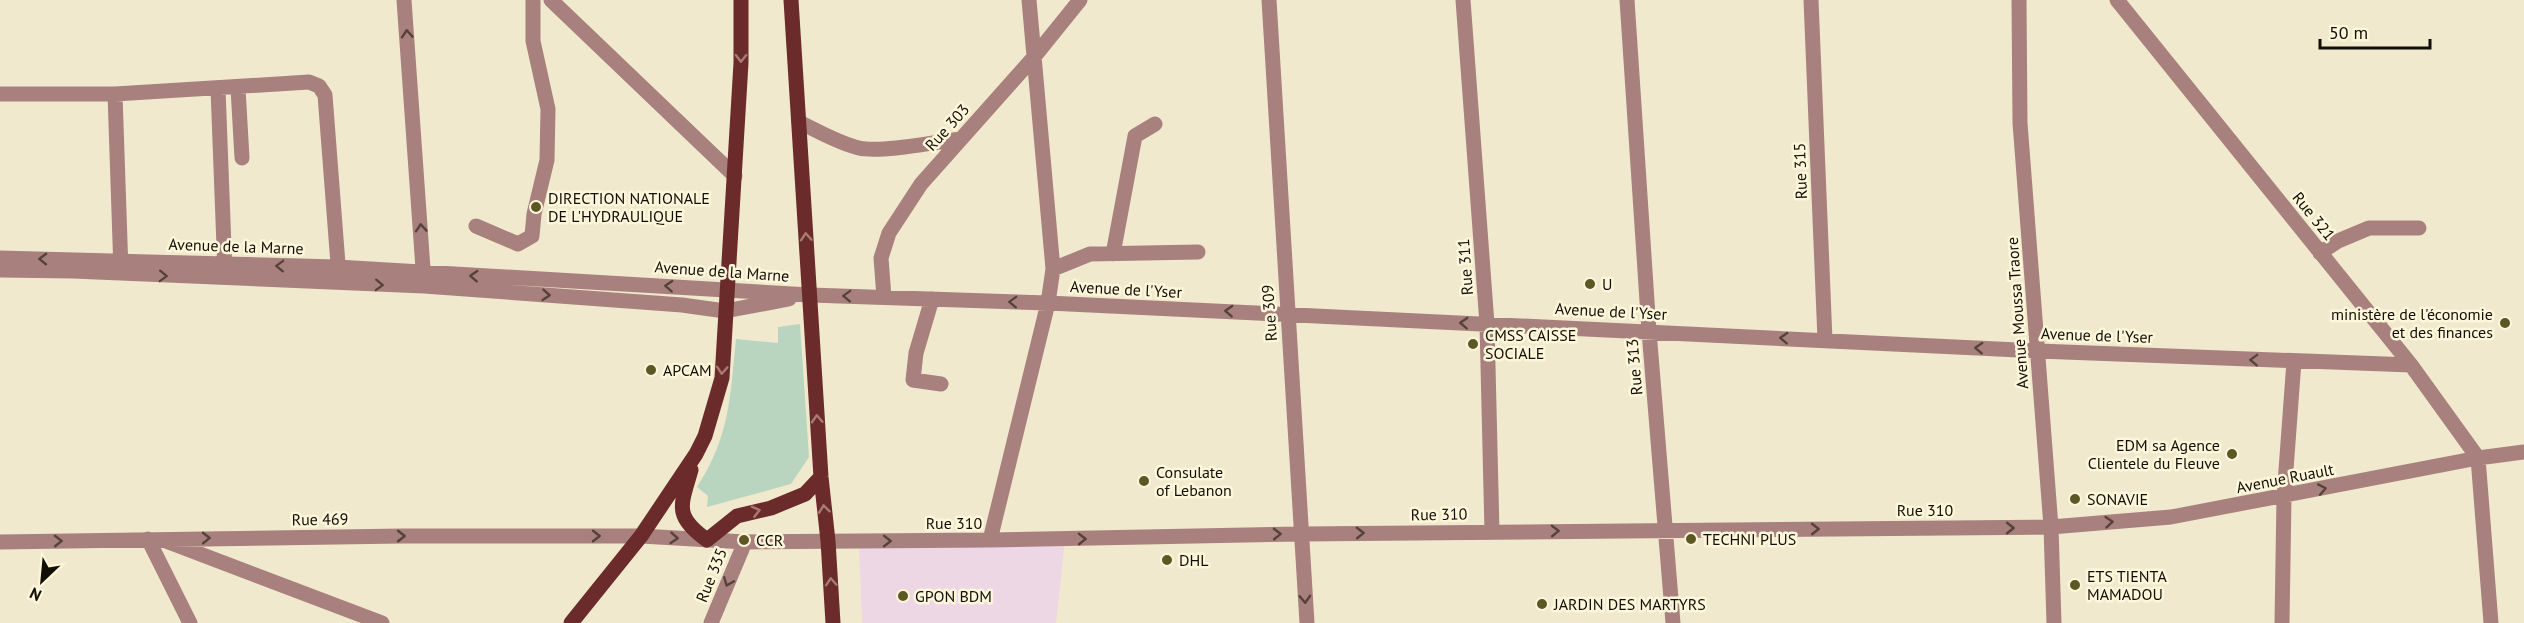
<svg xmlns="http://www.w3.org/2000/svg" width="2524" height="623" viewBox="0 0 2524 623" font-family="'PT Sans',sans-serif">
  <rect width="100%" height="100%" fill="#f1e9cd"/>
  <path fill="#eed7e4" d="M1065,541L1056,623H862L859,545Z"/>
  <path fill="#bad5bf" d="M800,324L809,457L791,484L707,507L708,496L697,487C730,436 730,397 736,339L778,343V327Z"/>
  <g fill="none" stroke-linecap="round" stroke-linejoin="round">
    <path stroke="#a8817e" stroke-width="15" d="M404,0L424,283
      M551,0L735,176
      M1269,0L1307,623
      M1463,0L1487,324L1492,532
      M1627,0L1649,331L1673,623
      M1811,0L1825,340
      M2019,0L2020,123L2051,527L2054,623
      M2117,0L2411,365L2478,458
      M238,88L242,158
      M218,89L225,273
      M0,94H115L309,82L319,86L325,95L339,277
      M115,94L121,271
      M799,122C818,131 838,143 859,148C881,153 937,142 961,139
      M476,226L518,244L532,236L534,214L547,160L548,109L533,41V0
      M2320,253L2338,241L2369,228H2419
      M1113,254L1135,136L1155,124
      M0,258L337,267L810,295L1048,303L2038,351L2411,365
      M1053,269L1090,254L1198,252
      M0,270L73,271L424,286L682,305L725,311L789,299
      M884,297L881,258L889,233L921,184L1034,57L1080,0
      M932,299L916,353L913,380L941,384
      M2478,458L2491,623
      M148,539L190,623
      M990,540L1048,303L1053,269L1029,0
      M166,541L382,623
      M0,542L403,536H641L745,542L990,540L1302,534L2051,527L2171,517L2478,458L2524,452
      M711,623L745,542
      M2282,623L2284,497L2294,361"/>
    <path stroke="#6b2b2a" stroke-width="15" d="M791,0L821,477L828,541L833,623
      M691,470C681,505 673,516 707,540L737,516L771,508L805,494L821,477
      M571,623L641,536L696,454L705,436L722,378L741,63V0"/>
  </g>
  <defs><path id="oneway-chevron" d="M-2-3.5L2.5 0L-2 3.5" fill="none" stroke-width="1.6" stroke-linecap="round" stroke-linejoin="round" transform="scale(1.5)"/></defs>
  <g stroke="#55423b">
    <use href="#oneway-chevron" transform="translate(407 34) rotate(-94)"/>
    <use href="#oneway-chevron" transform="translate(421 228) rotate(-94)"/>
    <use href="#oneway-chevron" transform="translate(43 259) rotate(-179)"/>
    <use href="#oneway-chevron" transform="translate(280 266) rotate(-178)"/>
    <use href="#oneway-chevron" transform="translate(163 276) rotate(2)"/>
    <use href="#oneway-chevron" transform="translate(474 276) rotate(-177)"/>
    <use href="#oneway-chevron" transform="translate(379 285) rotate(2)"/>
    <use href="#oneway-chevron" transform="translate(669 286) rotate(-177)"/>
    <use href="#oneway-chevron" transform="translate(546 295) rotate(4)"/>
    <use href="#oneway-chevron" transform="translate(847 296) rotate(-178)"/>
    <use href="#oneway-chevron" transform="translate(1013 302) rotate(-178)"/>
    <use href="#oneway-chevron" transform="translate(1229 311) rotate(-177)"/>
    <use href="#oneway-chevron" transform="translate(1464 323) rotate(-177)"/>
    <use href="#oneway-chevron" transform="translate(1784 338) rotate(-177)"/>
    <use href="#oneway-chevron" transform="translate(1979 348) rotate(-177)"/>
    <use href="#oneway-chevron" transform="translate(2254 360) rotate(-178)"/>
    <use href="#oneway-chevron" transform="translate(2322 489) rotate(-11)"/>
    <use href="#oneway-chevron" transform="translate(2109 522) rotate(-5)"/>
    <use href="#oneway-chevron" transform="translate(2010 528)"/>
    <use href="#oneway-chevron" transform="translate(1815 529)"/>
    <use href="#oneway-chevron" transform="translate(1555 531) rotate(-1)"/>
    <use href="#oneway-chevron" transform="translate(1360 533) rotate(-1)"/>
    <use href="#oneway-chevron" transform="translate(1277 534) rotate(-1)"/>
    <use href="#oneway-chevron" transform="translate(401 536)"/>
    <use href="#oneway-chevron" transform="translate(596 536)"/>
    <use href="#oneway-chevron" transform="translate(206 538) rotate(-1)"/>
    <use href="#oneway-chevron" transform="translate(674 538) rotate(4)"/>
    <use href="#oneway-chevron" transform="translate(1082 539) rotate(-1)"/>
    <use href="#oneway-chevron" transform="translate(58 541) rotate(-1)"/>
    <use href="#oneway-chevron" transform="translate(887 541)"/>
    <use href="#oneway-chevron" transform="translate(728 582) rotate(112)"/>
    <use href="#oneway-chevron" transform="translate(1305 599) rotate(87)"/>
  </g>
  <g stroke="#a67c70">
    <use href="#oneway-chevron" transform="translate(741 58) rotate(91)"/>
    <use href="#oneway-chevron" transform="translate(806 237) rotate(-94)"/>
    <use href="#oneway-chevron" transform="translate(722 370) rotate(94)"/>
    <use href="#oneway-chevron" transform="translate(817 419) rotate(-93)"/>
    <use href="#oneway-chevron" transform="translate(824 509) rotate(-97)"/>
    <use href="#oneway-chevron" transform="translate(756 511) rotate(-14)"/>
    <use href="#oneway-chevron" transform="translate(831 582) rotate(-94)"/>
  </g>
  <g fill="#5d5724" stroke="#fef6da" stroke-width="2">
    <circle cx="536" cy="207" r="6"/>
    <circle cx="1590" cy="284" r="6"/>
    <circle cx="2505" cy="323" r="6"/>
    <circle cx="1473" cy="344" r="6"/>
    <circle cx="651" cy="370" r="6"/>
    <circle cx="2232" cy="454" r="6"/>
    <circle cx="1144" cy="481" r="6"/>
    <circle cx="2075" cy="499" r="6"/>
    <circle cx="1691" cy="539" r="6"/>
    <circle cx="744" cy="540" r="6"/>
    <circle cx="1167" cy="560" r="6"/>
    <circle cx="2075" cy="585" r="6"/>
    <circle cx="903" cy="596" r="6"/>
    <circle cx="1542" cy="604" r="6"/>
  </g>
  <g text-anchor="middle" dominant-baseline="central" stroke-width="5" stroke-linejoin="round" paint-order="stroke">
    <g font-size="16" fill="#110e05" stroke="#fef6da">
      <text transform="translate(947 127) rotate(-48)">Rue 303</text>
      <text transform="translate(1800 171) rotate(-92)">Rue 315</text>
      <text transform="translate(2314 216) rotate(51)">Rue 321</text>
      <text transform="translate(236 246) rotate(2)">Avenue de la Marne</text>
      <text transform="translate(1465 267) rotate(-94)">Rue 311</text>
      <text transform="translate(722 271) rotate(4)">Avenue de la Marne</text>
      <text transform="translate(1126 289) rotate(3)">Avenue de l'Yser</text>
      <text transform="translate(1611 311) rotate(3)">Avenue de l'Yser</text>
      <text transform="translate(1269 313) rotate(-94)">Rue 309</text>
      <text transform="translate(2017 313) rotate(-94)">Avenue Moussa Traore</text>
      <text transform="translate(2097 335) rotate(2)">Avenue de l'Yser</text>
      <text transform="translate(1634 367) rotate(-95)">Rue 313</text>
      <text transform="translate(2285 478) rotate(-11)">Avenue Ruault</text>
      <text x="1925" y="510">Rue 310</text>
      <text transform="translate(1439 514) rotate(-1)">Rue 310</text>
      <text transform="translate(320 519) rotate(-1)">Rue 469</text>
      <text x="954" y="523">Rue 310</text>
      <text transform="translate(711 575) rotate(-68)">Rue 335</text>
    </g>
    <g font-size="16" fill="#110e05" stroke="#fef6da" text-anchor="start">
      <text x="548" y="198">DIRECTION NATIONALE<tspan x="548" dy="18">DE L'HYDRAULIQUE</tspan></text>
      <text x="1602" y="284">U</text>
      <text x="2493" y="314" text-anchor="end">ministère de l'économie<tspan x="2493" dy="18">et des finances</tspan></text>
      <text x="1485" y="335">CMSS CAISSE<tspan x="1485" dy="18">SOCIALE</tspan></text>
      <text x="663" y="370">APCAM</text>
      <text x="2220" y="445" text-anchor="end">EDM sa Agence<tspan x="2220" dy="18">Clientele du Fleuve</tspan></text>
      <text x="1156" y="472">Consulate<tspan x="1156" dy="18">of Lebanon</tspan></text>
      <text x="2087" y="499">SONAVIE</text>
      <text x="1703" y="539">TECHNI PLUS</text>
      <text x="756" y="540">CCR</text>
      <text x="1179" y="560">DHL</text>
      <text x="2087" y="576">ETS TIENTA<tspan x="2087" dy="18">MAMADOU</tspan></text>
      <text x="915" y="596">GPON BDM</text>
      <text x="1554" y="604">JARDIN DES MARTYRS</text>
    </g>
  </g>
  <g transform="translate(42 581) rotate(206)" stroke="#fef6da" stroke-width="4.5" paint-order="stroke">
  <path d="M0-4.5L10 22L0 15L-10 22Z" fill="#110e05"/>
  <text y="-9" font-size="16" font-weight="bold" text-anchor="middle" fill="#110e05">N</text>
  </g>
  <path d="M2320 39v9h110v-9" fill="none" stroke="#110e05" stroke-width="3"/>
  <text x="2329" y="39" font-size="18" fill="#110e05" stroke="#fef6da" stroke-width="4.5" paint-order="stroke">50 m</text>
</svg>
